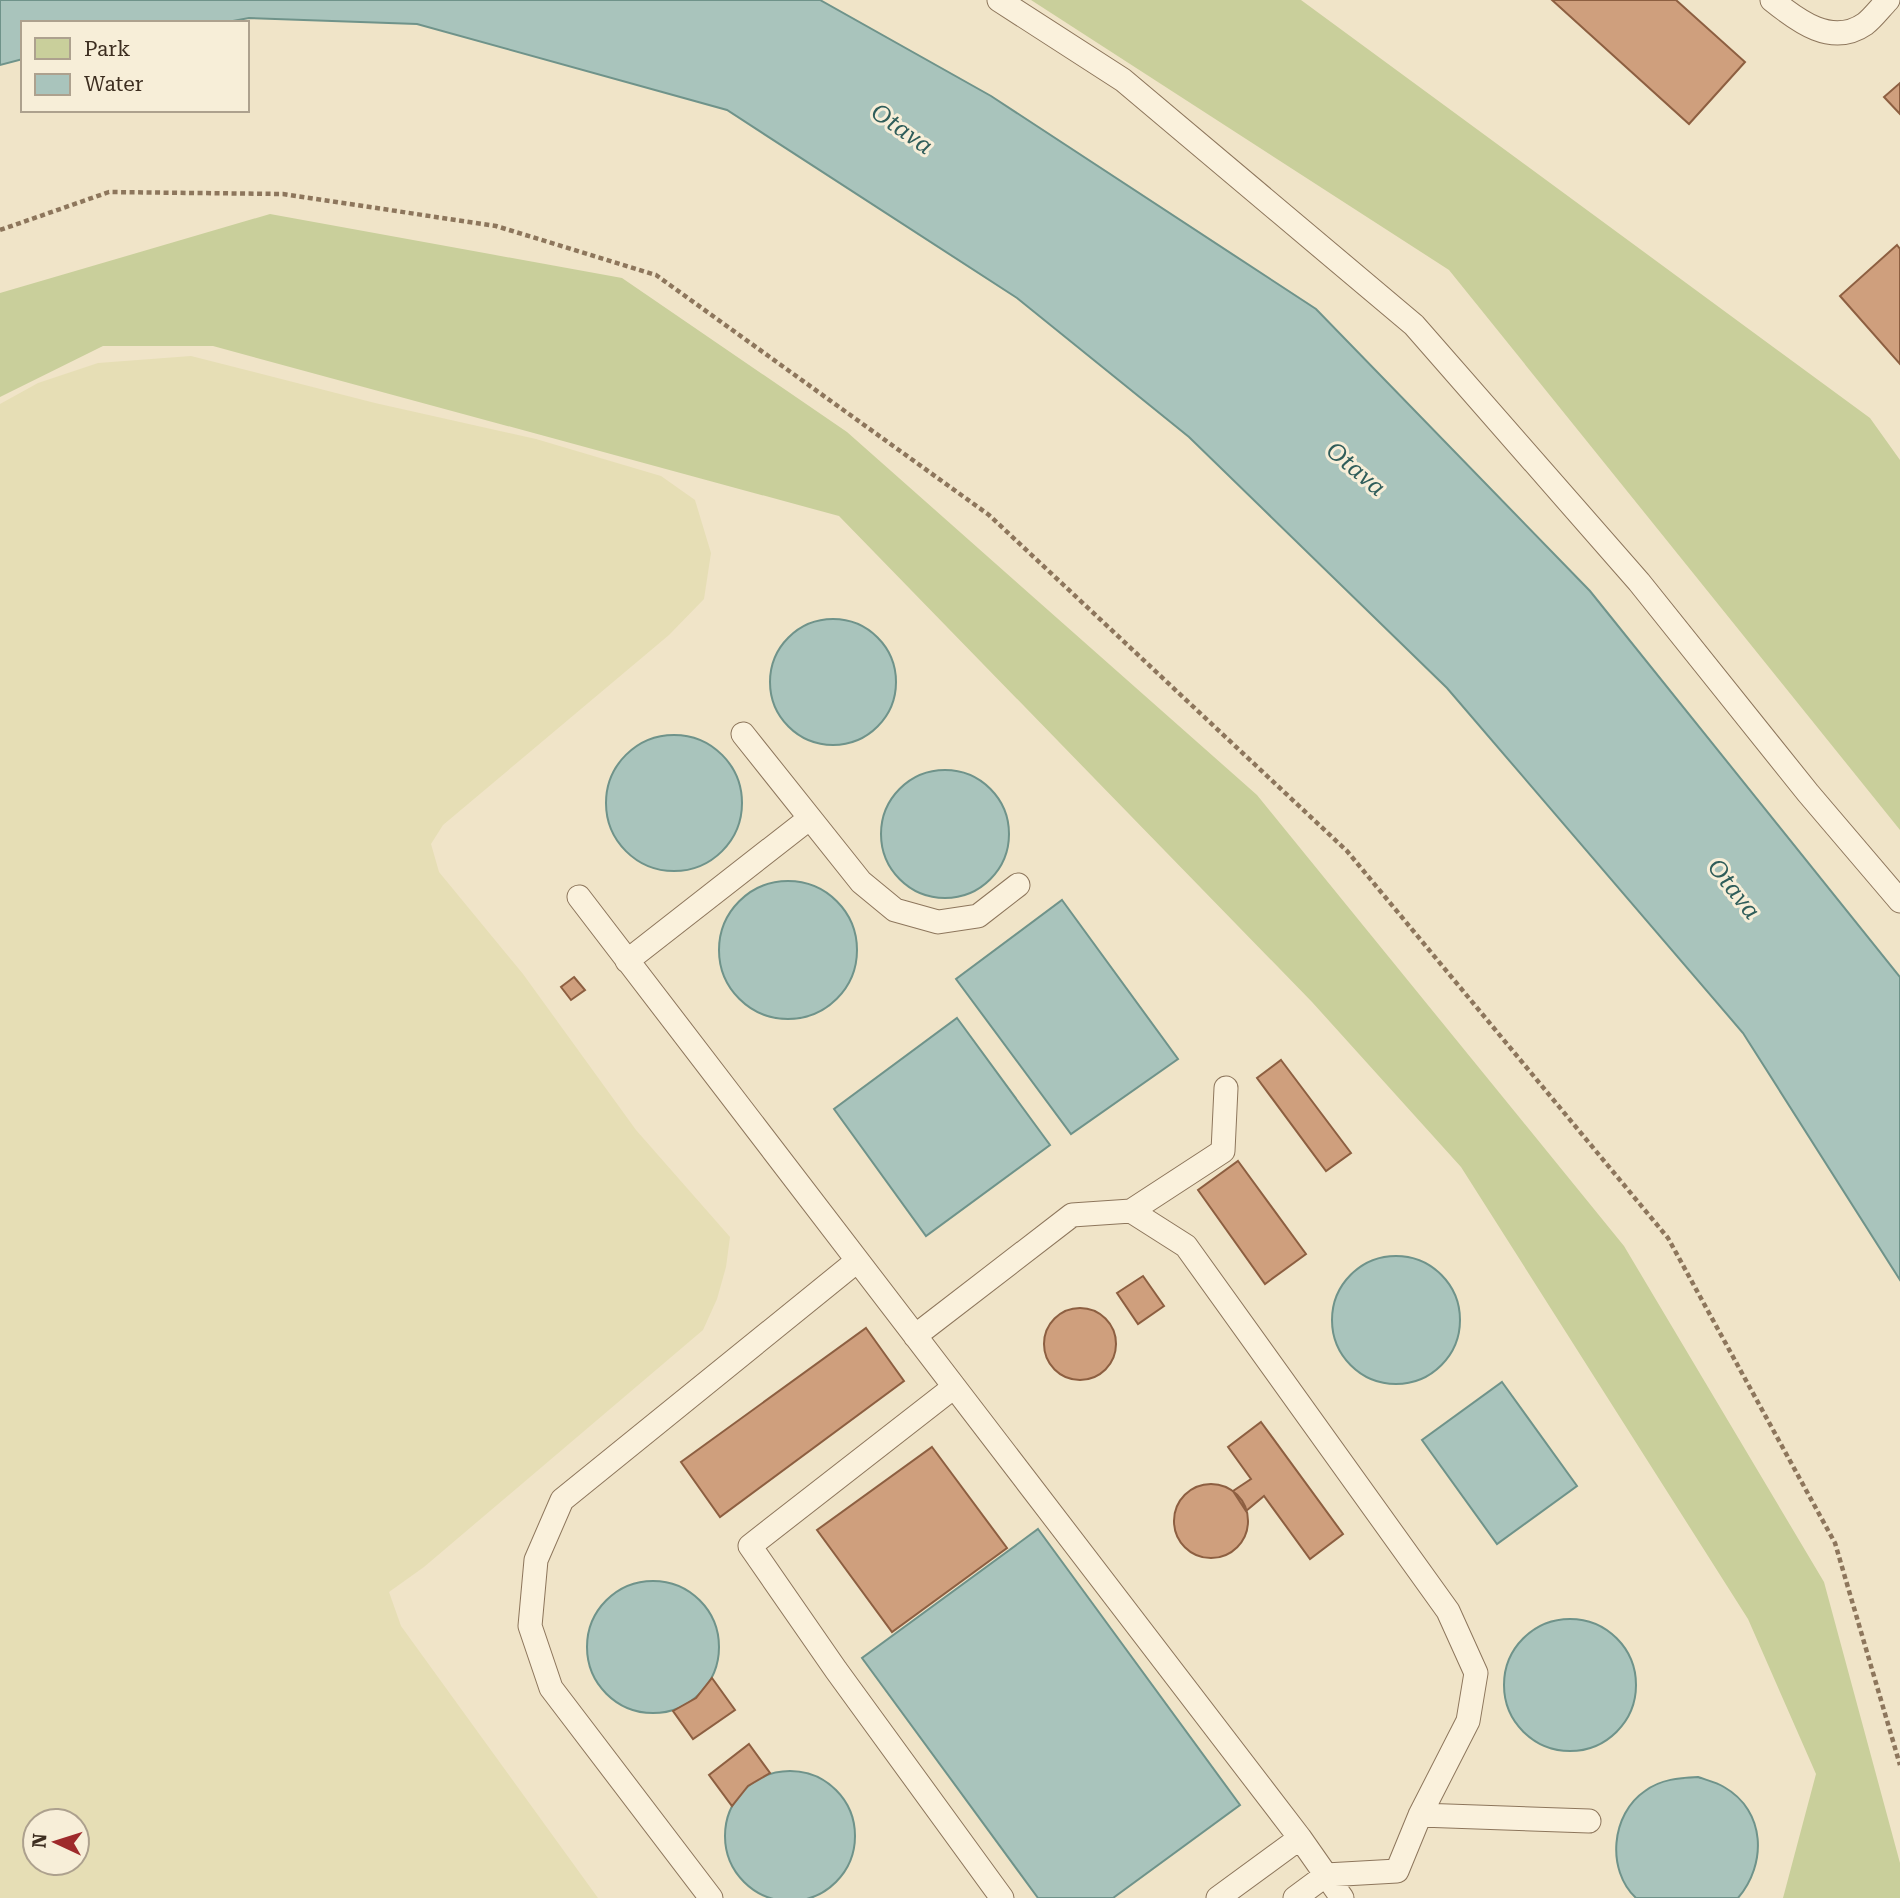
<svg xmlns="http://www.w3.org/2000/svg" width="1900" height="1898" viewBox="0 0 1900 1898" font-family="'Roboto Serif',serif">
  <rect width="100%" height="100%" fill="#f0e4c8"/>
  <path fill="#e6deb5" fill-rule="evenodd" d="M191,356L375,403L536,439L661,476L695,500L711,553L704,599L669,635L443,825L431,844L439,872L523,974L636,1130L730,1237L726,1267L717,1299L703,1330L424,1567L389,1592L401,1626L598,1898H0V404L38,383L98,363ZM35,1821H77V1863H35Z"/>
  <path fill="#c9cf9b" d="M1031,0H1301L1870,418L1900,460V830L1449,270Z
    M270,214L622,278L847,432L1257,795L1624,1246L1824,1582L1900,1863V1898H1783L1816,1774L1748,1619L1461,1167L1312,1002L839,516L213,346H103L0,397V293Z"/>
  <path fill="#a9c4bc" stroke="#6f938a" stroke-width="2" d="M0,0H820L991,96L1316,309L1590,591L1900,977V1280L1743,1033L1447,688L1189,437L1017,298L727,110L417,24L249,18L222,23H23V59L0,65Z
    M770 682a63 63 0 1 1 126 0a63 63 0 1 1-126 0Z
    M606 803a68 68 0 1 1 136 0a68 68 0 1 1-136 0Z
    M881 834a64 64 0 1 1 128 0a64 64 0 1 1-128 0Z
    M719 950a69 69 0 1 1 138 0a69 69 0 1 1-138 0Z
    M1062,900L1178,1059L1071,1134L956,979Z
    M957,1018L1050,1145L926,1236L834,1109Z
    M1332 1320a64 64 0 1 1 128 0a64 64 0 1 1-128 0Z
    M1502,1382L1577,1486L1497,1544L1422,1440Z
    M1038,1529L1240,1805L1113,1898H1038L862,1658Z
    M587 1647a66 66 0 1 1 132 0a66 66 0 1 1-132 0Z
    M1504 1685a66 66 0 1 1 132 0a66 66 0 1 1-132 0Z
    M725 1836a65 65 0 1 1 130 0a65 65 0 1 1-130 0Z
    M1698,1777C1706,1780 1716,1782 1724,1787C1766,1811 1767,1864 1738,1898H1636C1606,1870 1611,1814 1645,1791C1661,1779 1679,1778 1698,1777Z"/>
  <path fill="#cf9f7d" stroke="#8d5f41" stroke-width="2" d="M1552,0H1676L1745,62L1689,124Z
    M1900,83V114L1884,97Z
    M1897,245L1900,249V364L1840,296Z
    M574,977L585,990L571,1000L561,987Z
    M1281,1060L1351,1153L1326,1171L1257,1078Z
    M1238,1161L1306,1254L1265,1284L1198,1190Z
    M1143,1276L1164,1306L1138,1324L1117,1293Z
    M1044 1344a36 36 0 1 1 72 0a36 36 0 1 1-72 0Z
    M866,1328L904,1381L720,1517L681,1462Z
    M1261,1422L1343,1534L1310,1559L1264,1496L1246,1511L1233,1491L1251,1479L1228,1447Z
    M932,1447L1007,1548L892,1632L817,1530Z
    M1174 1521a37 37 0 1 1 74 0a37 37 0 1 1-74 0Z
    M712,1678L735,1710L693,1739L673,1711L696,1698Z
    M749,1744L770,1773L748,1786L732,1806L709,1775Z"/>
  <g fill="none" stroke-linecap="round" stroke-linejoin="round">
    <g stroke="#8d765c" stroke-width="25">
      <path id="lane" d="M999,0L1123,80L1414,325L1639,582L1808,793L1900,901
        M1772,0C1798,21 1832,47 1865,24C1873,18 1881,7 1888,0
        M743,734L861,882L895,910L938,922L978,916L1018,885
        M579,897L1300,1838L1342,1898
        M627,961L810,818
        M1131,1211L1223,1151L1226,1088
        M915,1336L1072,1215L1131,1211L1186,1246L1448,1611L1476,1673L1468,1721L1420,1815L1397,1871L1326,1875L1295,1898
        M954,1387L750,1546L836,1670L1002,1898
        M1420,1815L1589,1821
        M711,1898L551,1688L530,1626L536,1560L562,1500L857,1261
        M1218,1898L1300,1838"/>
    </g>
    <path stroke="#8d765c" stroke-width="4.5" stroke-dasharray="5 3.5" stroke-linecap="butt" d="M0,230L109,192L283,194L496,226L656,275L989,515L1347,851L1668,1238L1835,1543L1900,1765"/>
    <use href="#lane" stroke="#faf1dc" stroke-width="23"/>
  </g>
  <g text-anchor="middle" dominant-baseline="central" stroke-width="6" stroke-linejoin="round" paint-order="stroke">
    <g font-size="24" font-style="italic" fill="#2f5d5a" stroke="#f7eed8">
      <text transform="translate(902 129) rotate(35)">Otava</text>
      <text transform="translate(1356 469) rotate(40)">Otava</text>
      <text transform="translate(1734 889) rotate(52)">Otava</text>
    </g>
  </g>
  <rect x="21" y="21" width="228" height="91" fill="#f7eed8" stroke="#ada18e" stroke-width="2"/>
  <rect x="35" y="38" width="35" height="21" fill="#c9cf9b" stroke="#ada18e" stroke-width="2"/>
  <text x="84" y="56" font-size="21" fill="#3d2e20">Park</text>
  <rect x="35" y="74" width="35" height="21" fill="#a9c4bc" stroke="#ada18e" stroke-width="2"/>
  <text x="84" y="91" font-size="21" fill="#3d2e20">Water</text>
  <g transform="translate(56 1842) rotate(274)"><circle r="33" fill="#f7eed8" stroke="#ada18e" stroke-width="2"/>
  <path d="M0-5L12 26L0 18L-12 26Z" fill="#9e2a2b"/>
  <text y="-10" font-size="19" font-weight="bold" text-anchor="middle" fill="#3d2e20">N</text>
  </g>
</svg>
